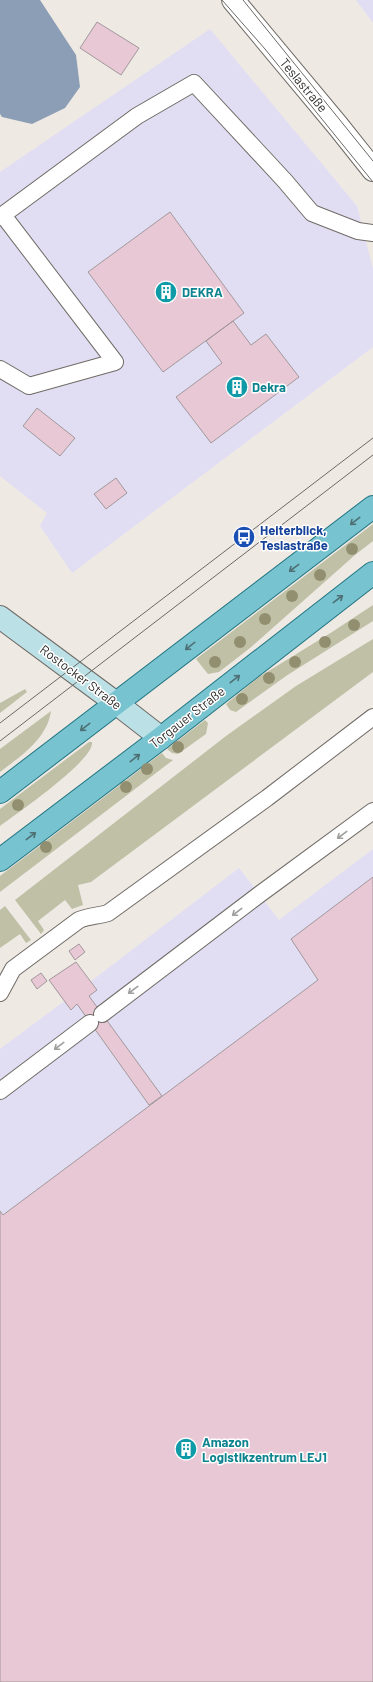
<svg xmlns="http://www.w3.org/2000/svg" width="373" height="1682" viewBox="0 0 373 1682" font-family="Barlow,sans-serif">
  <rect width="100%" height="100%" fill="#efe9e4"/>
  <path fill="#e1def4" d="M356,0H373V23Z
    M210,29L357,206L373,269V347L72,573L40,526L47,513L0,476V172Z
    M373,849V1682H0V1049L90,982L239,868L279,920Z"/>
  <path fill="#bfc0a6" d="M373,524V541L355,555L250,648L219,672L208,674L196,659Z
    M373,605V621L286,676L236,712L230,710L226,704L259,677L332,632Z
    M373,639V672L91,882L78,885L83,905L72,909L65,900L38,921L44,930L41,934L15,900L226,736L296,686Z
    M25,689L27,692L0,713V703Z
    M51,711C47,739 21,756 0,772V749Z
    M205,720L208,723L206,734L178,754L172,753L167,749Z
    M89,742H92C95,760 16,814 0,826V809Z
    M162,753L166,758L173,760L0,892V876Z
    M5,906L31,940L26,943L20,934L0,948V910Z"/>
  <path fill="#8b9eb5" d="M0,0H40L76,55L80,87L65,108L32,124L2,117L0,114Z"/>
  <path fill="#e9c8d6" stroke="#a0989b" d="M97,22L139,48L121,75L80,48Z
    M170,212L244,313L163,372L88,272Z
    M233,321L251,345L266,334L299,377L211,443L176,397L222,363L206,341Z
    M37,408L75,438L60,456L23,426Z
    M116,478L127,493L106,509L94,494Z
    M373,877V1682H0V1211L3,1215L318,980L291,939Z
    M79,944L85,952L75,960L69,951Z
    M76,962L97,990L89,996L162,1096L149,1105L77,1004L71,1010L49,980Z
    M41,973L47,981L37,989L31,980Z"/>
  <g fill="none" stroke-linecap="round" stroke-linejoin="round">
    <g stroke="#706b66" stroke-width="18">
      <path id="lane" d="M0,217L137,116L194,83L285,181L312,213L358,231L373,233
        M0,369L29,386L115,362L3,215
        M0,993L13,969L79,920C89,916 98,916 108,913L267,798L373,717
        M102,1014L260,894L373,811
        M0,1091L90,1023"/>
    </g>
    <g stroke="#706b66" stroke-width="24">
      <path id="street" d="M233,0L338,126L373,170"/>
    </g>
    <g stroke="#706b66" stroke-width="24">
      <path id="secondary" d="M0,617L116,703L161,738"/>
    </g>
    <g stroke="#227481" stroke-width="24">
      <path id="primary" d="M0,792L373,507
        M0,860L161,738L373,573"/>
    </g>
    <use href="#lane" stroke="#fff" stroke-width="16"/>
    <use href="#street" stroke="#fff" stroke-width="22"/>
    <use href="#secondary" stroke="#bbe1e7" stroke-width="22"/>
    <use href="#primary" stroke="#77c4d0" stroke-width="22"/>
    <path stroke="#6c6966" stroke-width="1" d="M222,0L265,49L373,182
      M243,0L373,161
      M0,723L373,438
      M0,741L373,455"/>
  </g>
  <g fill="#928f70">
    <circle cx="352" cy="549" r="6"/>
    <circle cx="320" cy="575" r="6"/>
    <circle cx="292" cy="596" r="6"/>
    <circle cx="265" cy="619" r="6"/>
    <circle cx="354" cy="625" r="6"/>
    <circle cx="240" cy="642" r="6"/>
    <circle cx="325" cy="642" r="6"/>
    <circle cx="215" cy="662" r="6"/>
    <circle cx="295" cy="662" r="6"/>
    <circle cx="269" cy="678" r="6"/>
    <circle cx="242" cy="699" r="6"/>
    <circle cx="178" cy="747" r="6"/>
    <circle cx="147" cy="769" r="6"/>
    <circle cx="126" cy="787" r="6"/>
    <circle cx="18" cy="805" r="6"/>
    <circle cx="46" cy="847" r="6"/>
  </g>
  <defs><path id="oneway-shaft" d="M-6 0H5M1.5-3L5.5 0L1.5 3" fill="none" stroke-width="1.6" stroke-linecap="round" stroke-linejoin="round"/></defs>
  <g stroke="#4e7074">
    <use href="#oneway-shaft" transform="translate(355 521) rotate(142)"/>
    <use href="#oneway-shaft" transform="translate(294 568) rotate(143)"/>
    <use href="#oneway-shaft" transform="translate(338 599) rotate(-37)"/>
    <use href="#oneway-shaft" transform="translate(190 646) rotate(142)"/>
    <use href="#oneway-shaft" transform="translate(235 679) rotate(-38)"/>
    <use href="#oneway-shaft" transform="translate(85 727) rotate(142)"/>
    <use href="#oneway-shaft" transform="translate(135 758) rotate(-38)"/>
    <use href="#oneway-shaft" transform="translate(31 836) rotate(-37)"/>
  </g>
  <g stroke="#a0a09f">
    <use href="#oneway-shaft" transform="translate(342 835) rotate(143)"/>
    <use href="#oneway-shaft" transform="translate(237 912) rotate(143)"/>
    <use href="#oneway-shaft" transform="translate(133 990) rotate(143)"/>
    <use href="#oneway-shaft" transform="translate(59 1046) rotate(143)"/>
  </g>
  <defs>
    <g id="building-disc" transform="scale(1.15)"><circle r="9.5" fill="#0f9aa8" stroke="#fff"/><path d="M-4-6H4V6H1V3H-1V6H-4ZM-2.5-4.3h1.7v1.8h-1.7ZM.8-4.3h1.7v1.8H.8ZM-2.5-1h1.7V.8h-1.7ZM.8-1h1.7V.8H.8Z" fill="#fff"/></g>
    <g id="bus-disc" transform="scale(1.15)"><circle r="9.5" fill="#1a4fb4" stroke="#fff"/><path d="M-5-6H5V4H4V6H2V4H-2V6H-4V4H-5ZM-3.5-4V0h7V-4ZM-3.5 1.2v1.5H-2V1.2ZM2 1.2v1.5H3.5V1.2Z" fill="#fff"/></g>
  </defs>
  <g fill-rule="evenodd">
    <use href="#building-disc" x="166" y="292"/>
    <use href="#building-disc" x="237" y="387"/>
    <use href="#bus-disc" x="244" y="537"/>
    <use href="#building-disc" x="186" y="1449"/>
  </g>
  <g text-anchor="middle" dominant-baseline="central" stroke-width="3" stroke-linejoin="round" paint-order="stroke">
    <g font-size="13" fill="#2d2b29" stroke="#fff">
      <text transform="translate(304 85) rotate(50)">Teslastraße</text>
      <text transform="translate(81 677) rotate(37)">Rostocker Straße</text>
      <text transform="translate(187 717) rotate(-38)">Torgauer Straße</text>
    </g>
    <g font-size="13" font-weight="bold" fill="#0d838f" stroke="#fff" text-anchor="start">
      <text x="182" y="292">DEKRA</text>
      <text x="252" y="387">Dekra</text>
      <text x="202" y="1442">Amazon<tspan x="202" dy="15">Logistikzentrum LEJ1</tspan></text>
    </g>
    <g font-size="13" font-weight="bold" fill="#164399" stroke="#fff" text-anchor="start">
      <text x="260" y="530">Heiterblick,<tspan x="260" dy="15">Teslastraße</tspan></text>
    </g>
  </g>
</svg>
